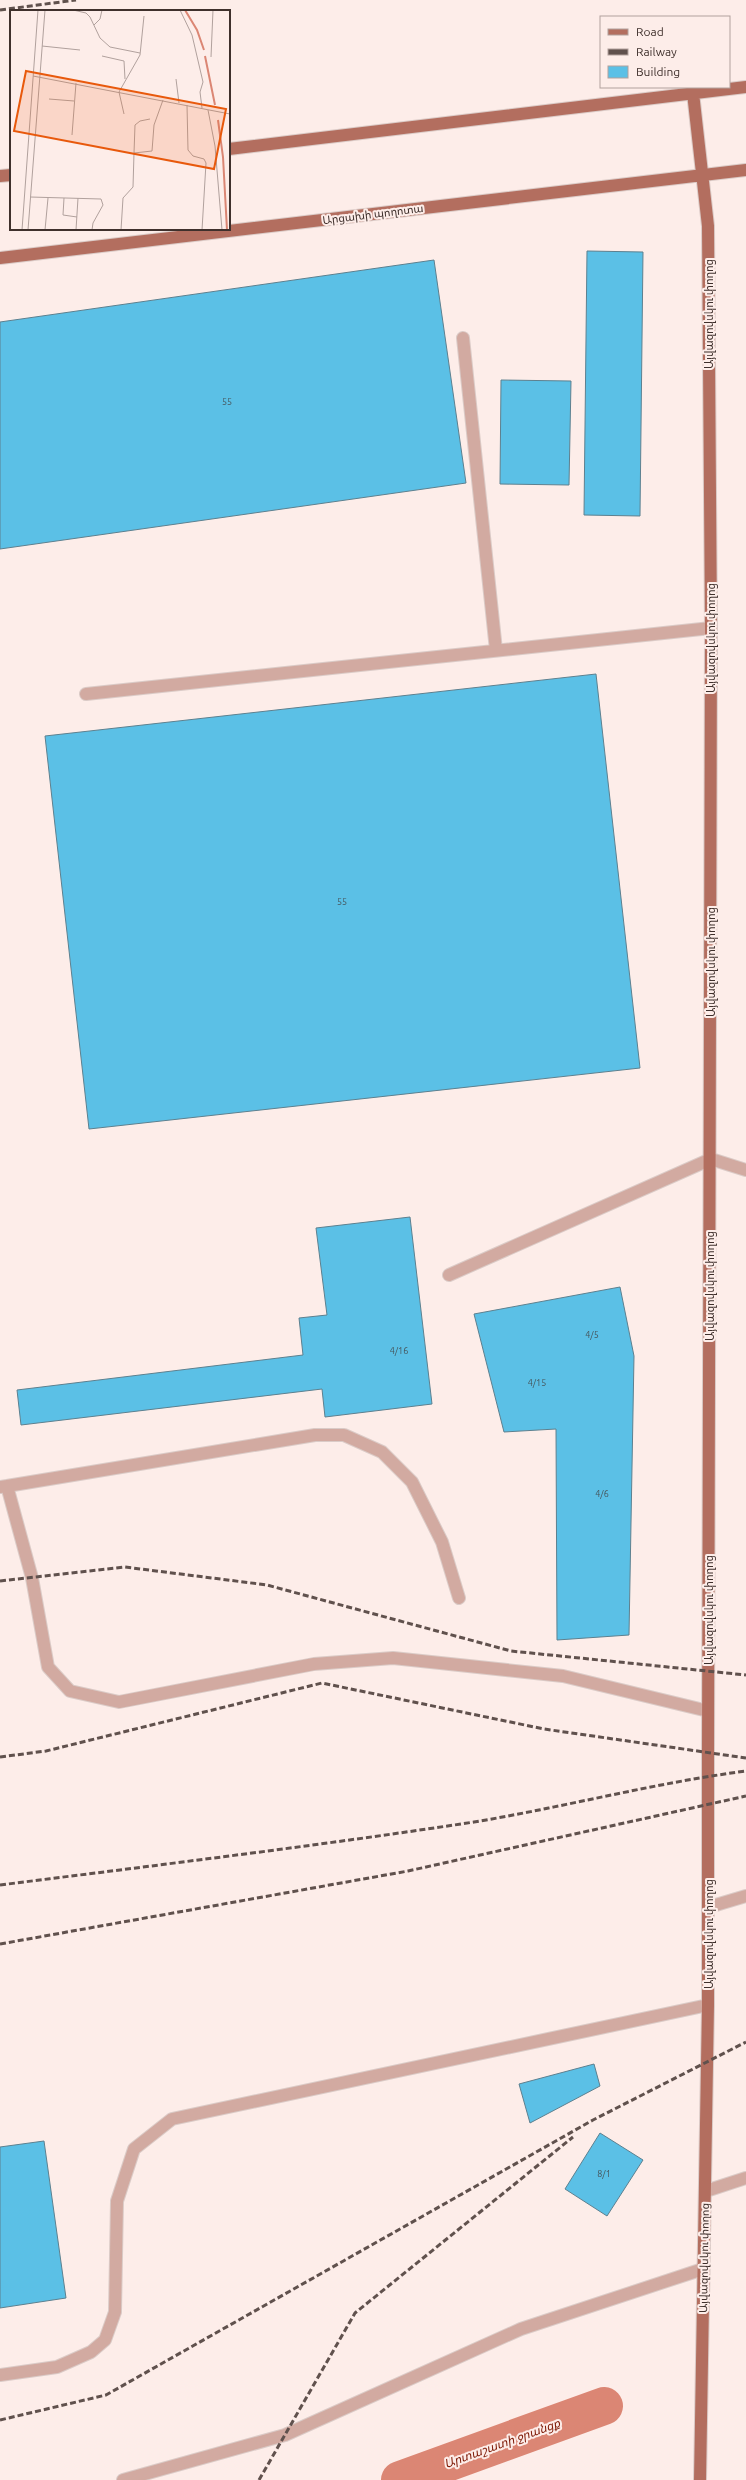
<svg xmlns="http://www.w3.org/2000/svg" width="746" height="2480" viewBox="0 0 746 2480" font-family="Ubuntu,'Noto Sans Armenian',sans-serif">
  <rect width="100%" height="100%" fill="#fdede9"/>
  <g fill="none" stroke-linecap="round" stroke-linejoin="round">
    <path stroke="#db8674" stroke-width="38" d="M400,2480L604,2406"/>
  </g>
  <path fill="#5bc0e6" stroke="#5d808f" d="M587,251L643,252L640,516L584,515Z
    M434,260L466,483L0,549V322Z
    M501,380L571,381L569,485L500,484Z
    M596,674L640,1068L89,1129L45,736Z
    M410,1217L432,1404L325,1417L322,1389L21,1425L17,1390L303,1355L299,1318L327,1315L316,1228Z
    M620,1287L634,1356L629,1635L557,1640L556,1429L504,1432L474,1314Z
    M594,2064L600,2086L530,2123L519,2084Z
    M600,2133L643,2160L607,2216L565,2189Z
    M44,2141L66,2298L0,2308V2147Z"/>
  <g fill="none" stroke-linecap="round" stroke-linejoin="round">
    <g stroke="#dbcbc7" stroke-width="14">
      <path id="minor" d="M463,338L496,650
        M86,694L711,628
        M449,1275L711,1159L746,1170
        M7,1486L315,1435H344L382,1452L412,1482L442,1542L459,1598
        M0,1487L7,1486L32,1578L48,1667L70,1691L119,1702L314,1664L393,1658L563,1676L708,1711
        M709,1907L746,1896
        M706,2191L746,2178
        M0,2375L57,2367L91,2352L105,2340L115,2312L117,2201L134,2149L172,2119L708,2005
        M123,2480L285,2435L521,2329L703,2269"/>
    </g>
    <g stroke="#dbcbc7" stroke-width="14">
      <path id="major" d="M693,93L708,226L711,628L708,1751V2005L700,2480
        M229,149L746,87
        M0,176L11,175
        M0,258L746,170"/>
    </g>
    <use href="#minor" stroke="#d2aaa1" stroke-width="12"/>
    <use href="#major" stroke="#b36e5f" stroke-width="12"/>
    <path stroke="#60514d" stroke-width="3" stroke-dasharray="6 3" stroke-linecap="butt" d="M0,10L76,0
      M0,1581L125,1567L267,1585L511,1651L746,1675
      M0,1757L46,1751L322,1683L544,1729L746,1758
      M0,1885C158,1865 316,1846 474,1822C565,1807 654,1783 746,1771
      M0,1944L408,1871L746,1796
      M0,2420L106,2395L593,2120L746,2042
      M259,2480L355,2313L573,2137"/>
  </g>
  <g text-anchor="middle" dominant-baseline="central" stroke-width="4" stroke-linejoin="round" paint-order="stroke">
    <g font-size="9" fill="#46545a">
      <text x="227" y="402">55</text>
      <text x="342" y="902">55</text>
      <text x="592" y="1335">4/5</text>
      <text x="399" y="1351">4/16</text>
      <text x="537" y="1383">4/15</text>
      <text x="602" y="1494">4/6</text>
      <text x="604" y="2174">8/1</text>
    </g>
    <g font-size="11" fill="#3f302c" stroke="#fdede9">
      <text transform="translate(373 214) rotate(-7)">Արցախի պողոտա</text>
      <text transform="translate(709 314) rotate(-90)">Այվազովսկու փողոց</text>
      <text transform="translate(711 638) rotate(-90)">Այվազովսկու փողոց</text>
      <text transform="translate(711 962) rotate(-90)">Այվազովսկու փողոց</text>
      <text transform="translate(710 1286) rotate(-90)">Այվազովսկու փողոց</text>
      <text transform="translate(709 1610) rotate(-90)">Այվազովսկու փողոց</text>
      <text transform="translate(709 1934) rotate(-90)">Այվազովսկու փողոց</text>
      <text transform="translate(704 2258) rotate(-89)">Այվազովսկու փողոց</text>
    </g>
    <g font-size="12" font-style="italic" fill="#7d1804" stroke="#fdede9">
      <text transform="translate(502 2443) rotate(-20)">Արտաշատի ջրանցք</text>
    </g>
  </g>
  <g transform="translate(10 10)">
    <rect width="220" height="220" fill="#fdede9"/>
    <path fill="none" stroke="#db8674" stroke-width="2" d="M175,0L187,20L194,40M195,46L205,95M208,110L213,147L217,220"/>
    <path fill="none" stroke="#b1a19d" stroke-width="1" d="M63,0L76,3L80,7L90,28L100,37L130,43M170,0L182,25L193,72L190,82L192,98M84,15L90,9L92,0M32,36L70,40M92,46L114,51L115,69M201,47L203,0M23,66L220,104M166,69L169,93M39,89L64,91M177,95L178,140L183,146L194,149L196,153L192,220M198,100L205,136L212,220M114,104L109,82L130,45L134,6M62,125L66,73M124,143L125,115L130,111L140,109M20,187L91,189L93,195L83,213L82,220M54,188L53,205L67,207M12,220L28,0M18,220L35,0M35,220L38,188M66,220L68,188M111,220L113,188L123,177L124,143L142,141L144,115L153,90"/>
    <path fill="#e8590c" fill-opacity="0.15" stroke="#e8590c" stroke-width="2" d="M16,61L216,99L204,159L4,121Z"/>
    <rect width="220" height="220" fill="none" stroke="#3f302c" stroke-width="2"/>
  </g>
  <rect x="600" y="16" width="130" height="72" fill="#fdede9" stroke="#b1a19d"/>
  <rect x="608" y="29" width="20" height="6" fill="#b36e5f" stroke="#b1a19d"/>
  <text x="636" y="36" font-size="12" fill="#3f302c">Road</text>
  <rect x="608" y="49" width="20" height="6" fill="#60514d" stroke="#b1a19d"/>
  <text x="636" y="56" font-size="12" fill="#3f302c">Railway</text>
  <rect x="608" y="66" width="20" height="12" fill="#5bc0e6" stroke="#b1a19d"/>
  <text x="636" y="76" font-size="12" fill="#3f302c">Building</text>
</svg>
